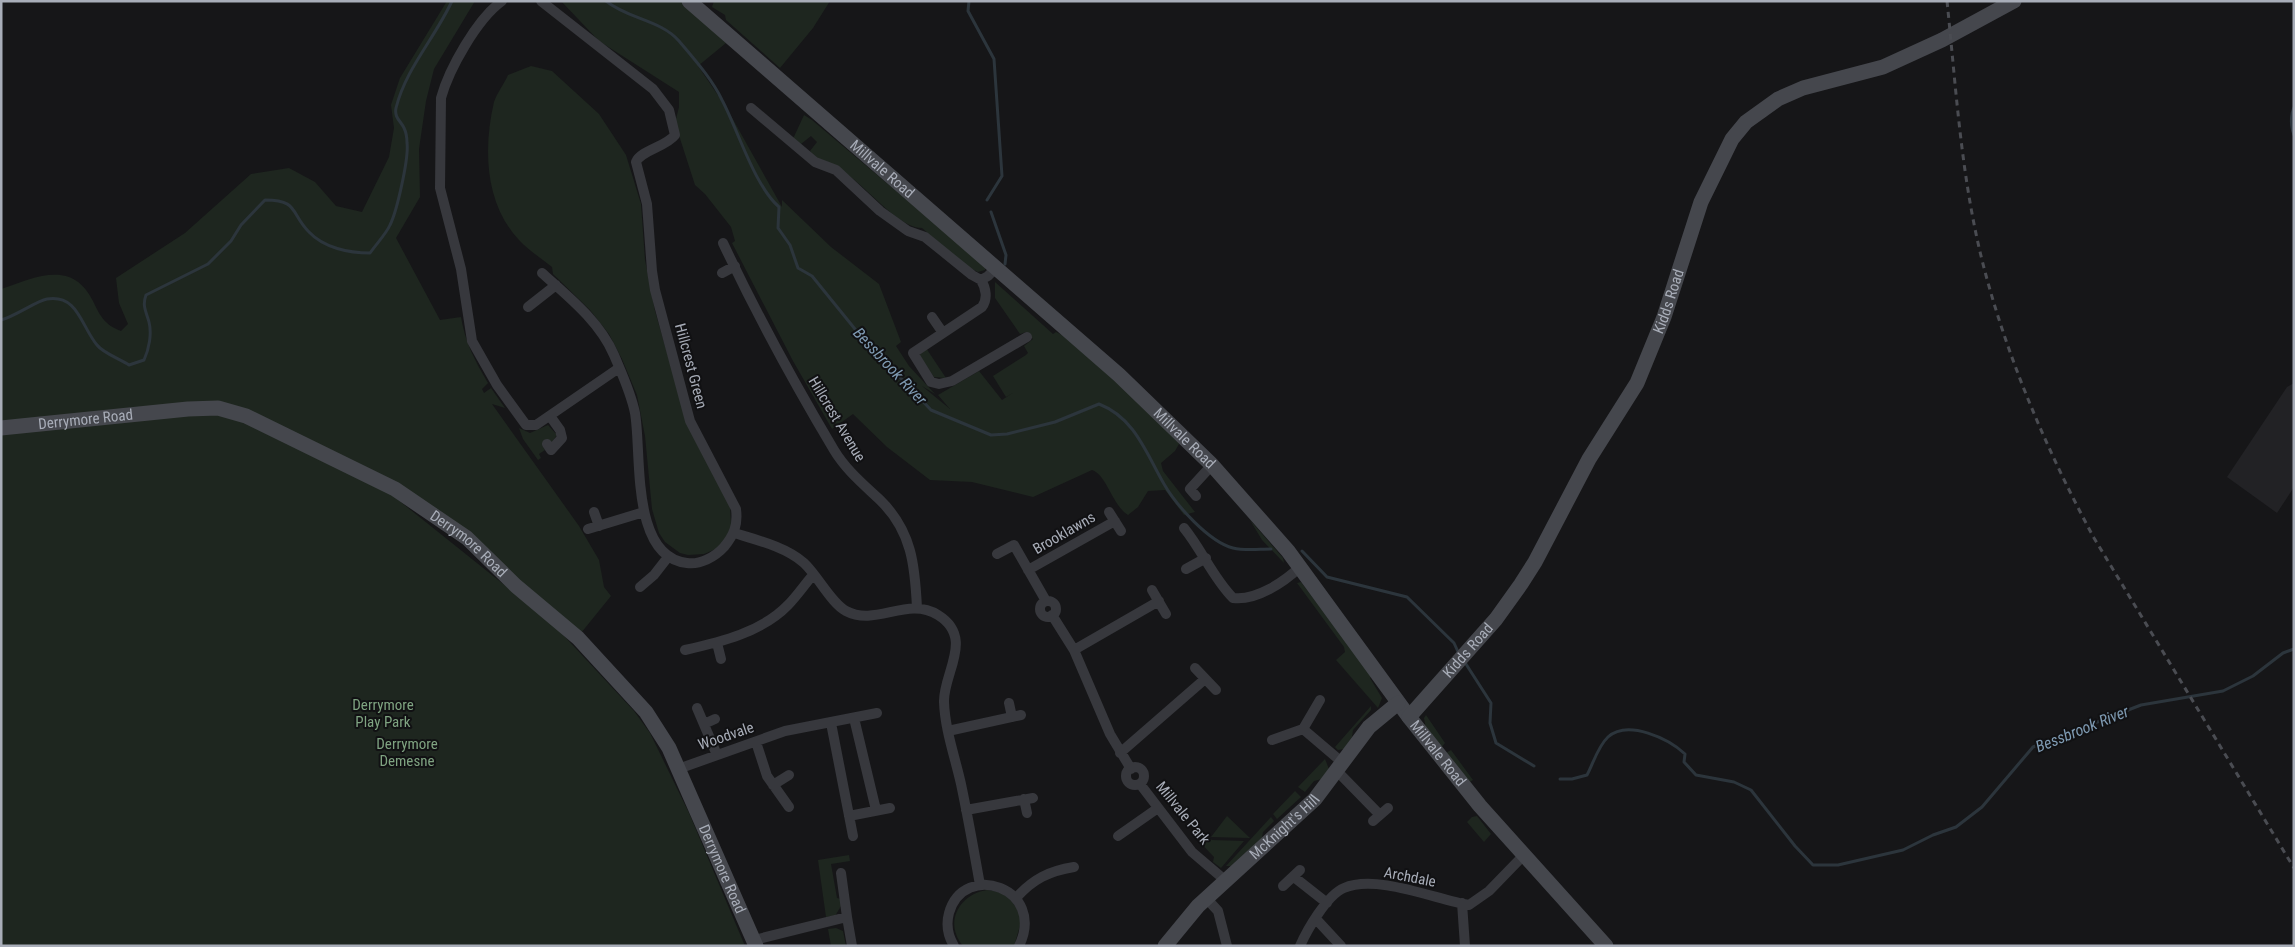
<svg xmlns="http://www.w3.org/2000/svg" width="2295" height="947" viewBox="0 0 2295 947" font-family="'Roboto Condensed',sans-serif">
  <rect width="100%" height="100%" fill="#161618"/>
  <path fill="#222225" d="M2294,383V487L2277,513L2227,477L2287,387Z"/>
  <path fill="#1e261f" d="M447,1H475L434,69L426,101L419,149L420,197L396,238L440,320L461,317C465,342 475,361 488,383L482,389L484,393L491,388L505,408L492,404L579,526L599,560L604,587L611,596L581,633L500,568L387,491L553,624L634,711L650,733L689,813L745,946H1V289C36,277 72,259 93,301C100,316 105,325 121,331L128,324L119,303L116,278L185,233L251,174L289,168L315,182L336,206L362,212L389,157L394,128L391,105L400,78Z
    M561,1H681L726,43L698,66L726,107L782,207V200L831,247L879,284L901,342L896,346L909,366L935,394L922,386L950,409L938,395L979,371L1002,400L1014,392L1006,397L993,376L1026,355L1028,353L1024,346L1033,339L1026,332L1020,334L995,298V282L1053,334L1056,332L1062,335L1124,388L1177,439L1179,444L1175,451L1161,463L1163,471L1195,512L1184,515L1165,490L1148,491L1138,507L1128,515C1112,505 1107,475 1092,470L1033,497L972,482L930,480L887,447L853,414L832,429L793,361L732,243L735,241L731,227L705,194L695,185L675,123L679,107V92L599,41Z
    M714,1H830L813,28L780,68L726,20L725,15L712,7Z
    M531,66L552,71L599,114L626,155L641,204L645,260L655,311L688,425L730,505L731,525L728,536L718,548L704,554L688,555L680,553L665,542L659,533L652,509L645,436L637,395L622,359L609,334L590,310L553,274L552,267C541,258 528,250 519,240C485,204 483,149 494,102C497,93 504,84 508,75Z
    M804,115L812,120L985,266V270L978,272L966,266L922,228C890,227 855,165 815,158L810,151L817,142L811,136L801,144L792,141Z
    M926,348L946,378L934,377L919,355Z
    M548,425L557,435L552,442L549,441L542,445L545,450L539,454L541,458L538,460L523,439L519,428L530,433Z
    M1250,520L1283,558L1284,563L1262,540Z
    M1301,582L1372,676L1370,678L1382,698L1378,708L1336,660L1345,652L1344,647L1297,583Z
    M1371,706V710L1353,730L1352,737L1344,749L1338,750L1335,747Z
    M1426,715L1445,743L1441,748L1426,729L1424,718Z
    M1451,750L1473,780L1468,783L1446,753Z
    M1325,759L1329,769L1322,779L1314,781L1305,792L1298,787Z
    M1295,791L1301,797L1277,819L1273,814Z
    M1227,816L1250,838L1211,837Z
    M1477,816L1491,834L1484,842L1467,822L1472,817Z
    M1271,817L1274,821L1263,832L1262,838L1231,866H1226Z
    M1197,830L1212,840L1244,841L1221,868L1213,862L1214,857L1192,834Z
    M849,855L850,861L831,864L837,898L841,899V906L835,916L826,917L818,860Z
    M987,890C1007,891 1014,902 1022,919L1014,946H963C943,922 960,894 987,890Z
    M836,928L843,931L846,946H831L828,929Z"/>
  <path fill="#2c353c" d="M2294,104V139C2289,128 2288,115 2294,104Z"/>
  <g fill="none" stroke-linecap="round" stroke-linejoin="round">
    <path stroke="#2c353c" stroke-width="3" d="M606,1C628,19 661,20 679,41C694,59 712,79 722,100C738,130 754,185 779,207L778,228L790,245L798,268L812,276L859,334L931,410L991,435L1007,434L1055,422L1099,404C1135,418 1146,453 1164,484C1176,505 1209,542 1233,548C1245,551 1259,549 1271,549
      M969,1L968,11L994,59L1002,176L987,200
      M991,212L1006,255L1005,264
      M1,320C16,316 36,301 47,299C78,294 81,326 97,345C103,353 120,359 129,365L144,360C149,349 152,334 149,322C146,311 142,306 146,295L208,264L231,241L241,225L265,200C299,200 290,213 309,232C324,248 349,253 370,253C377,243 386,234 390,225C397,211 409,158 407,143C407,139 406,132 404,128C401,121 394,118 396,108C406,68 435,38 452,1
      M1302,551L1327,577L1407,597L1454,643L1459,654
      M1464,661L1491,703L1490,723L1496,743L1534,766
      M1560,779H1572L1587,775C1593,764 1598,746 1608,737C1628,719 1669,739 1685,754L1684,762L1696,775L1734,782L1751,790L1795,846L1813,865H1838L1903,850L1933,835L1956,827L1982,807L2033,747L2141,705L2223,691L2253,676L2283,653L2294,649"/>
    <path stroke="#37383d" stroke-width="10" d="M502,1C477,19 449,69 441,98L440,188L461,269L472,341L497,385L526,425H536L619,368
      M541,1L653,89L669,110L675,135C666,147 641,150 636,162L647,204L652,271L655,290L690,421L736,509C738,525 734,535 724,547C715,557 700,565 687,563C630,557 642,453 635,413C631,393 622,374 614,355C600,322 569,297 542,273
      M751,108L815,162L836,170L880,211L908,231L925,237L972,275L981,280L988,276L996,268
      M723,243C756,313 794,383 834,450C846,470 863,484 880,500C912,531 915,566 917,608
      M722,273L735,266
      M981,280C986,288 988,299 982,307L913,353L931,382L939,384L952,381L1027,337
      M528,307L556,285
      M932,317L943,333
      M547,444L551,450L562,438L560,430L550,416
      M1196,496L1190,489L1212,465
      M594,512L599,526
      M1109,512L1121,531
      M1184,528C1202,550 1213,578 1233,598C1256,601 1284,582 1300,567
      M588,529L644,512
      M734,533C757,540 786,547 804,563C818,576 831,603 846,611C876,627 907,596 938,615C975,638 943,673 944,702C945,730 955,757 961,784C968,817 974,851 980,885
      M997,554L1014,545L1046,601
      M1186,569L1206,558
      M1028,570L1115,521
      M640,587L654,575L668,557
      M1152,590L1166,614
      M1040 609a8 8 0 1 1 16 0a8 8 0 1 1-16 0Z
      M1052,615L1074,650L1110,734L1131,769
      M717,643L721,659
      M685,650C721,642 762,632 788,605C797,596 805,584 813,575
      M1074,650L1159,601
      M1195,668L1216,690
      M1009,703L1012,717
      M697,708L717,755
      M854,718L876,810
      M831,723L853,836
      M704,724L715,719
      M1303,729L1343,763
      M948,731L1021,715
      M1272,740L1303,729L1320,700
      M756,742L767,776L789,807
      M1120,753L1205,679
      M1126 776a9 9 0 1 1 18 0a9 9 0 1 1-18 0Z
      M678,769L785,731L877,713
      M1337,771L1380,815
      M1140,784L1192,852L1226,881
      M773,785L789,775
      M1024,799L1027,813
      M966,810L1033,798
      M849,816L890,808
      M1373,821L1388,808
      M1118,836L1158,808
      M1294,877L1327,903
      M1283,886L1300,870
      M1016,898C1033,879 1049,871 1074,867
      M1207,899L1218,911L1227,946
      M1462,903L1465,946
      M847,917L852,946
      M1316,919L1341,946
      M754,940L847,917L841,873
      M954,946C948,936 946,924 949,913C964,860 1047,888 1019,946
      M1300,946C1307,930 1327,895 1344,888C1376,874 1435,899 1469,905L1489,891L1523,856"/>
    <g stroke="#45474d" stroke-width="15">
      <path id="s1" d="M689,1L1119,375L1212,465L1288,551L1409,717L1480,806L1606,946"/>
      <path id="s2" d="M1,428L188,409L218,408L246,416L395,489L467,538L516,586L578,638L646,712L669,748L756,946"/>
      <path id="s3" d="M1409,717L1496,619L1521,584L1535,562L1589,459L1637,383L1664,317L1701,202L1732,139L1746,122L1778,99L1803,88L1883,67L1942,40L2014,1"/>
      <path id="s4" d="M1165,946L1198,906L1315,799L1369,727L1398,703"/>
    </g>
    <path stroke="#4a4c52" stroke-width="3" stroke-dasharray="6 5" stroke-linecap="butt" d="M1947,1C1956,88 1961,175 1982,260C2006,356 2047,451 2094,538L2294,868"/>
  </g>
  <g text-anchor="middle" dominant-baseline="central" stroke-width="4" stroke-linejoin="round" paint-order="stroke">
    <g font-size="15" fill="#a8adb8" stroke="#111113">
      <text stroke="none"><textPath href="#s1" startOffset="256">Millvale Road</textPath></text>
      <text stroke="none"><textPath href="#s3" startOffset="494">Kidds Road</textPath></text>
      <text transform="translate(691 366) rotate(75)">Hillcrest Green</text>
      <text transform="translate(837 419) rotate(59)">Hillcrest Avenue</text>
      <text stroke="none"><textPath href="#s2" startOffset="85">Derrymore Road</textPath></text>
      <text stroke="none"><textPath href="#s1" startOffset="661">Millvale Road</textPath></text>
      <text transform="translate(1064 533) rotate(-30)">Brooklawns</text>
      <text stroke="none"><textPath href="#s2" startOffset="505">Derrymore Road</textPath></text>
      <text stroke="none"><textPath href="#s3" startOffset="89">Kidds Road</textPath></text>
      <text transform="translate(726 736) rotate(-19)">Woodvale</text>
      <text stroke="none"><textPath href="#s1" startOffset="1066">Millvale Road</textPath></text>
      <text transform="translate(1183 813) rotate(51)">Millvale Park</text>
      <text stroke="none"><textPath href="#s4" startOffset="169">McKnight's Hill</textPath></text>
      <text stroke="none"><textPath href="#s2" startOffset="925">Derrymore Road</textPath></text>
      <text transform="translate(1410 877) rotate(11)">Archdale</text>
    </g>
    <g font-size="15" fill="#7fa381" stroke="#111113">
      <text x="383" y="705">Derrymore<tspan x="383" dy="17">Play Park</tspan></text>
      <text x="407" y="744">Derrymore<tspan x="407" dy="17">Demesne</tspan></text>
    </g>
    <g font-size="16" font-style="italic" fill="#7f9bb3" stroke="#111113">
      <text transform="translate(890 366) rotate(47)">Bessbrook River</text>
      <text transform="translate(2082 729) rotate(-22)">Bessbrook River</text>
    </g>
  </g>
  <rect width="2295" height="947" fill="none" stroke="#a8adb8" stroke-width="5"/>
</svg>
